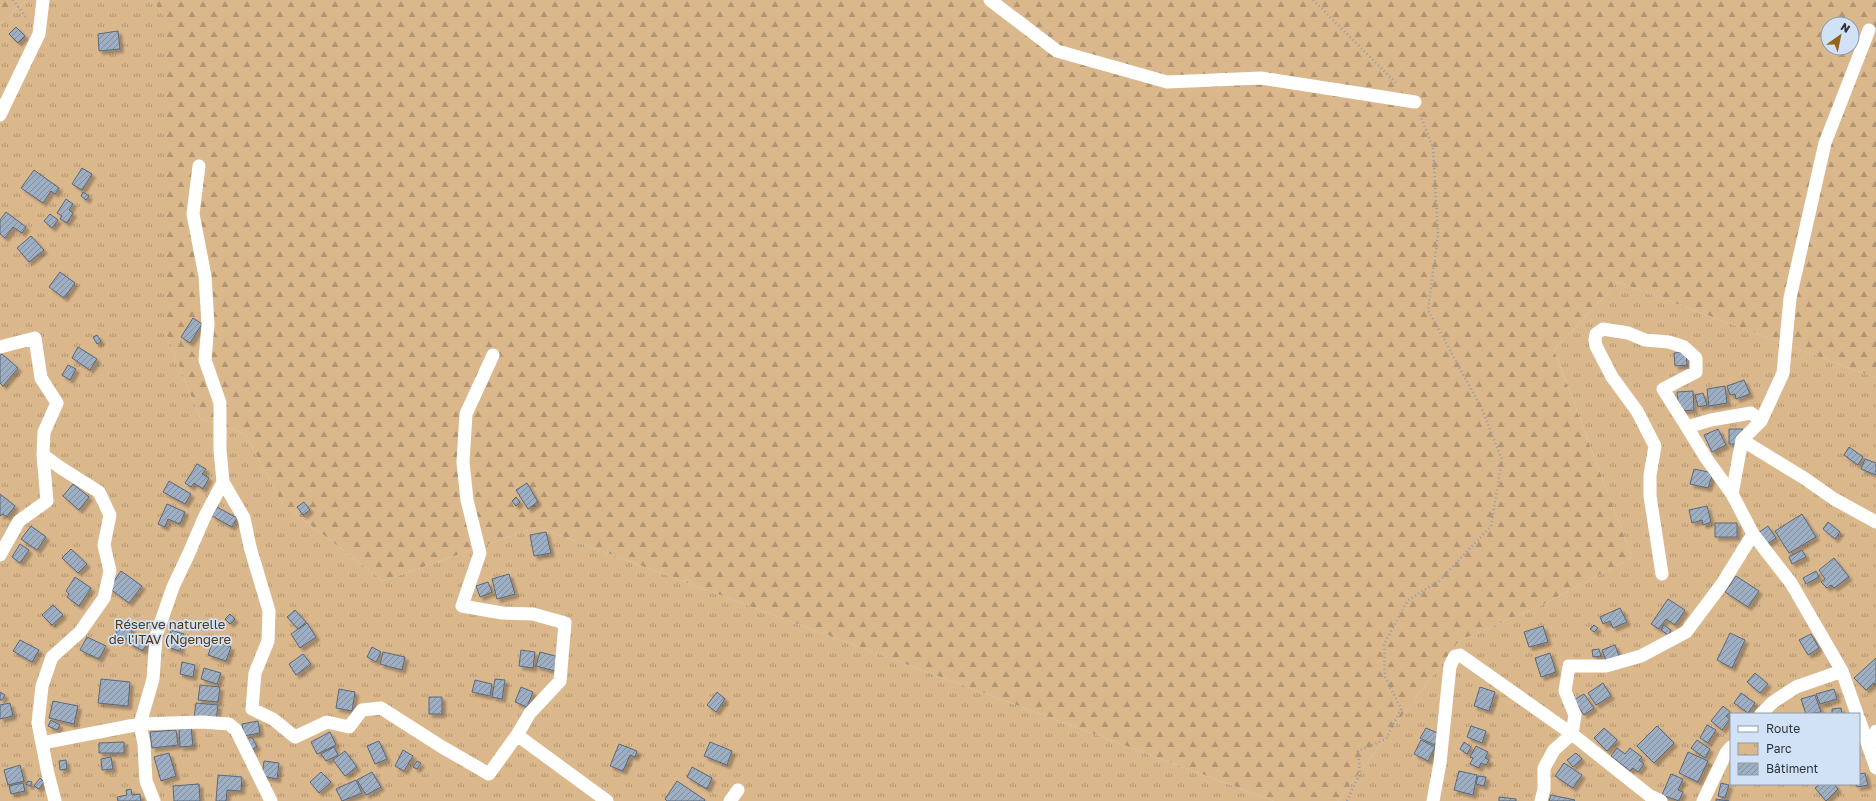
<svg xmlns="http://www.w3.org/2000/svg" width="1876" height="801" viewBox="0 0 1876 801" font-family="'Golos Text',sans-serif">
  <defs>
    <pattern id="forest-firs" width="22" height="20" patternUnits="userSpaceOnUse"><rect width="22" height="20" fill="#dbb78c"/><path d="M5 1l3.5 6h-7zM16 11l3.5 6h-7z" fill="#b29573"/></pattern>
    <pattern id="park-tufts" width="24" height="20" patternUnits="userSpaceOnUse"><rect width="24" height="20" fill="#dbb78c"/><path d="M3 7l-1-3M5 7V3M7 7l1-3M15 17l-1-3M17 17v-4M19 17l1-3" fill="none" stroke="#b29573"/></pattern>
    <pattern id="building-hatch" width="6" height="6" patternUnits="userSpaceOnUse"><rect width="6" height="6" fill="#9fafc3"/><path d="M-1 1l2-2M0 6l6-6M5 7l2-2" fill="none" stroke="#828f9f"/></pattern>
    <filter id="shadow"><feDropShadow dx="3.5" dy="3.5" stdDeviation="1" flood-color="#0004"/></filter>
  </defs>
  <rect width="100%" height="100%" fill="#d1e1f6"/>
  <path fill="url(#forest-firs)" fill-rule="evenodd" d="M0,0H26L0,24Z
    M152,0H1876V378L1618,282L1554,350L1632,557L1542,605L1459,641L1338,801H1274L537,527L383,581L282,503L245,434L200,418L165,331V17ZM1828,24H1852V48H1828Z"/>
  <path fill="url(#park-tufts)" fill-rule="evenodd" d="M26,0H152L165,17V331L200,418L245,434L282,503L383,581L537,527L1274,801H0V24Z
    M1618,282L1876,378V801H1338L1459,641L1542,605L1632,557L1554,350ZM1731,714H1859V784H1731Z"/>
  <path fill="url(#building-hatch)" stroke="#5a687b" filter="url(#shadow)" d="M16,27L25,36L18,43L9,34Z
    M118,31L120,49L99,51L98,34Z
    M82,168L92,174L82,190L72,184Z
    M34,170L59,188L55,194L51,191L43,203L21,188Z
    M83,192L89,196L86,200L81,196Z
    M66,199L73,204L69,210L73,213L67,223L60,219L62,216L57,213Z
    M6,212L26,227L22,233L13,227L5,238L0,234V220Z
    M50,214L58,220L52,228L44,221Z
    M31,236L44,250L29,262L17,248Z
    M60,272L75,283L64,298L49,287Z
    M193,318L202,324L190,343L181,337Z
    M97,335L101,341L97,344L93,337Z
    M78,347L97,359L90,370L72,358Z
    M1686,352L1687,365L1675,366L1674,353Z
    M2,354L18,368L3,386L0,383V355Z
    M68,365L76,369L70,380L62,375Z
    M1744,380L1750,394L1736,399L1735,394L1730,395L1727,386Z
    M1725,386L1727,403L1709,406L1707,389Z
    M1693,391L1694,410L1679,411L1677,392Z
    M1703,393L1707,405L1698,407L1695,395Z
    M1718,429L1726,445L1712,452L1704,435Z
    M1729,429H1743L1744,444H1729Z
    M1849,447L1863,457L1858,465L1844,455Z
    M1865,459L1876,463V475L1861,469Z
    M197,464L206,469L202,474L209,478L203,489L194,483L191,487L185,483Z
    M1694,469L1713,473L1708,488L1690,484Z
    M169,481L191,494L185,504L163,492Z
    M527,483L538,502L528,509L516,490Z
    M73,484L89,497L79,510L63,496Z
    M0,494L15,506L7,517L3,514L0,516Z
    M516,497L520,502L516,506L512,501Z
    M304,502L310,510L303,515L297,507Z
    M167,504L185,512L180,524L168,519L165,527L158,524Z
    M1707,506L1711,522L1703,525L1702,520L1692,523L1689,510Z
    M217,507L237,518L232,527L212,516Z
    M1802,514L1816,537L1789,553L1775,531Z
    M1828,522L1840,532L1835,539L1823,529Z
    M1715,523H1737V537H1715Z
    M31,526L46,537L37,550L21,539Z
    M1768,526L1776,538L1766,545L1758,533Z
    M546,532L551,553L534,556L530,535Z
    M20,544L29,550L20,563L12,557Z
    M71,549L87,564L78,573L62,558Z
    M1802,550L1806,557L1792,564L1789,557Z
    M1834,558L1849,577L1834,588L1831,585L1827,588L1821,582L1825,579L1819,570Z
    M121,571L142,586L129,603L109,588Z
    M1816,571L1819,577L1806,584L1803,578Z
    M509,574L515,594L497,599L492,579Z
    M1736,576L1759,591L1748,607L1725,592Z
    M75,577L91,588L79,606L67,597L69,594L66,591Z
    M488,582L492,592L480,597L476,586Z
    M1668,599L1685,610L1675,625L1666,619L1659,629L1651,624Z
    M53,605L63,615L52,625L42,615Z
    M1620,608L1627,622L1613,628L1610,621L1603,624L1600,617Z
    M295,610L306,622L298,629L287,617Z
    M230,614L235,619L230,624L225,619Z
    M116 631a8 8 0 1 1 16 0a8 8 0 1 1-16 0Z
    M307,623L316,637L300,648L291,634Z
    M1594,625L1598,628L1594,632L1590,629Z
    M1664,625L1671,630L1668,635L1661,630Z
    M1543,626L1548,642L1529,647L1524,632Z
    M171,630L184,634L180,651L167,647Z
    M133,633L148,641L143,651L128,643Z
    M1730,633L1745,640L1732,668L1717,660Z
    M1811,634L1819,648L1808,655L1799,640Z
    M87,637L106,646L99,659L80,650Z
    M20,640L39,650L32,662L13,651Z
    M213,641L231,647L226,661L208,655Z
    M1615,645L1620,658L1607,663L1602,650Z
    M372,647L381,652L376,662L367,657Z
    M1599,649L1601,656L1593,657L1592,650Z
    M521,650L535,652L533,668L519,666Z
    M383,652L405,657L402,670L380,664Z
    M540,652L559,657L555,671L536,666Z
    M1550,653L1556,672L1541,677L1535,658Z
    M303,654L311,664L296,675L289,664Z
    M1876,658V685L1874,683L1866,690L1854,678Z
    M182,662L195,665L193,677L180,674Z
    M204,668L221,673L217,684L201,679Z
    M1755,673L1768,684L1760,693L1747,682Z
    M101,679L130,682L128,706L98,703Z
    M495,679L505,680L502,699L492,697Z
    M475,680L492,684L490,696L472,692Z
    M1603,683L1611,696L1596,705L1588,693Z
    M200,685L220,687L218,702L198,700Z
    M521,687L533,692L527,707L515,702Z
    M1480,687L1495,692L1489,711L1474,706Z
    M339,689L355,692L352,711L336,708Z
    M1834,689L1837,699L1820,704L1816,694Z
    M0,692L5,695L2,700H0Z
    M717,692L725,699L716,712L707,705Z
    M1741,693L1755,703L1748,713L1734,703Z
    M1584,694L1594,708L1584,715L1574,700Z
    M1815,695L1821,712L1806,714L1801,699Z
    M429,697H442V714H429Z
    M53,701L78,706L74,724L49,718Z
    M10,703L13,716L0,719V705Z
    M196,703L218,705L216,721L194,718Z
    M1723,706L1730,712L1726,716L1730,719L1722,730L1711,721Z
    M1841,708L1842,714H1832V709Z
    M51,720L60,725L57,730L48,726Z
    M258,721L260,733L244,736L242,724Z
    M1707,725L1716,730L1708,743L1700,738Z
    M1471,726L1486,731L1482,743L1467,737Z
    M1657,726L1674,743L1654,763L1637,746Z
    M191,727L193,746L180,747L179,728Z
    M1426,728L1440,734L1435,745L1420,738Z
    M1604,728L1617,740L1607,751L1594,738Z
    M176,730L178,745L152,748L150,732Z
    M330,732L336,745L317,754L311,742Z
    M252,737L257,747L249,751L244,740Z
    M1421,740L1435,747L1428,761L1414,754Z
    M1697,740L1710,749L1705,758L1691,748Z
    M379,741L387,759L375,764L367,746Z
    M124,742V753H99V743Z
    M710,742L732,751L727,765L704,756Z
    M1464,742L1471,747L1467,754L1460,749Z
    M619,744L637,751L635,757L630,755L623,771L610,766Z
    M1476,746L1488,752L1485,758L1489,760L1486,765L1481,763L1479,768L1470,764L1473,758L1470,757Z
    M334,747L338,755L326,761L321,754Z
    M1617,748L1625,754L1630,748L1642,757L1639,760L1644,764L1638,772L1633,768L1630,771L1611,756Z
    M403,750L413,756L404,771L395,766Z
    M345,751L357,767L345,776L333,760Z
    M1688,752L1708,761L1698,782L1679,773Z
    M169,753L176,776L161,781L154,757Z
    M1576,753L1582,759L1573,767L1567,760Z
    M111,757L113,769L102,770L101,759Z
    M66,760L67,769L60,770L59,761Z
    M264,761L279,763L277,779L262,776Z
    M417,761L421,763L417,769L413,767Z
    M1564,763L1582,775L1573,788L1555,776Z
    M20,765L24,781L8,785L4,770Z
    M692,767L712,778L707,789L687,777Z
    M1459,771L1477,775L1473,795L1454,790Z
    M321,772L331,782L319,793L310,782Z
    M372,772L381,787L366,795L357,780Z
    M1865,773L1868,785L1857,787L1856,784H1859V774Z
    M1671,774L1683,779L1678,790L1683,792L1679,801L1662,795Z
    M218,775L242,777L241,791L227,790L226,801H216Z
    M1478,776L1486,777L1484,786L1476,784Z
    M40,778L44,782L39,789L34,786Z
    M356,780L362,793L342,801L336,789Z
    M28,781L32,782L30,786L26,784Z
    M677,781L705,800L704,801H667L665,799Z
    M23,783L25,791L11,794L9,786Z
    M1721,783L1729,785L1725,798L1718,796Z
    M199,784L200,801H174L173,786Z
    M1820,784H1834L1838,789L1826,801L1815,788Z
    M131,789L132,795L140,794L141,801H118L117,797L127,795L126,790Z
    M1551,795L1575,800L1574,801H1549Z
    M1499,797L1516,799V801H1499Z
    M1716,799L1729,801H1716Z"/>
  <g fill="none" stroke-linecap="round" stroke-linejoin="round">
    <path stroke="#919eae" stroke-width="2.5" stroke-dasharray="1 3" stroke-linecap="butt" d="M13,0L26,17
      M1313,0L1397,84
      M1347,801L1360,773L1358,751L1386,739L1401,709L1385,677L1384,644L1408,600L1439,581L1491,526L1502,460L1482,409L1428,310L1438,235L1433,147L1420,115"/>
    <path stroke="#fff" stroke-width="13" d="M990,0L1057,51L1167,82L1261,78L1415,102
      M0,115L39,34L43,0
      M0,347L35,338L41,378L57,403L44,432L43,455L61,468L99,492L110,515L104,545L110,571L104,598L80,632L52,657L42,686L38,723L48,774L55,801
      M493,355L466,414L463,462L467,500L480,553L462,606L502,613L533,614L565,623L560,681L530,713L517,735L607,801
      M1687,427L1706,458L1732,494
      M1742,440L1804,478L1834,499L1876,522
      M223,482L244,518L250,547L269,611L268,641L255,673L252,709L273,719L295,737L327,722L349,727L362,710L381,708L442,747L489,774L517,735
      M0,555L19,521L47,501L43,455
      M1662,574L1650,496V475L1655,446L1637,411L1612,377L1596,346L1595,340L1596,334L1603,329L1628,333L1645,340L1669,342L1684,347L1696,358V372L1663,389L1687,427L1711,420L1751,413L1761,421
      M1761,714L1773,702L1796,687L1842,671
      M1857,714L1842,671L1791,583L1753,534L1732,494L1742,440L1761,421L1783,373L1790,298L1825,143L1869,30
      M1859,719L1876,768
      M42,743L140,724L202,722L229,724L236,730L271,801
      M1869,747L1876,731
      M154,801L146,781L144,744L140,724L153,679L156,636L173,587L189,553L204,518L223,482L220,450V403L205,360L208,324L205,276L193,214L199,166
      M730,801L738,790
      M1433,801L1440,763L1450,666L1455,656L1460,655L1572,734L1650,796L1661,801
      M1541,801L1544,789V768L1554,750L1572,734L1575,715L1565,691L1569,666H1606L1641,656L1686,632L1722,584L1753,534
      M1703,801L1726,753L1731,747"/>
  </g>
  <g text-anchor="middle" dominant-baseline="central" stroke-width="3.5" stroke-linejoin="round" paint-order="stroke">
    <g font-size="13" fill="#523710" stroke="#d1e1f6">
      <text x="170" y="624">Réserve naturelle<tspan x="170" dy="15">de l'ITAV (Ngengere</tspan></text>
    </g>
  </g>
  <rect x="1730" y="713" width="130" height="72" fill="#d1e1f6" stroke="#8f9bab"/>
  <rect x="1738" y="726" width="20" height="6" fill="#ffffff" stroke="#8f9bab"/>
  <text x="1766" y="733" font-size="12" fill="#2b323a">Route</text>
  <rect x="1738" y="743" width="20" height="12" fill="url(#park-tufts)" stroke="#8f9bab"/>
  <text x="1766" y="753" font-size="12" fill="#2b323a">Parc</text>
  <rect x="1738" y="763" width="20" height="12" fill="url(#building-hatch)" stroke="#8f9bab"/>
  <text x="1766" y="773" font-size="12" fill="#2b323a">Bâtiment</text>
  <g transform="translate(1840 36) rotate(33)"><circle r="19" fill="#d1e1f6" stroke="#8f9bab"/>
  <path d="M0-3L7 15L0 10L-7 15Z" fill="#966417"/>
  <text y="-6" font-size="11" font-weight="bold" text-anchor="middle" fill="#2b323a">N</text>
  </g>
</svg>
